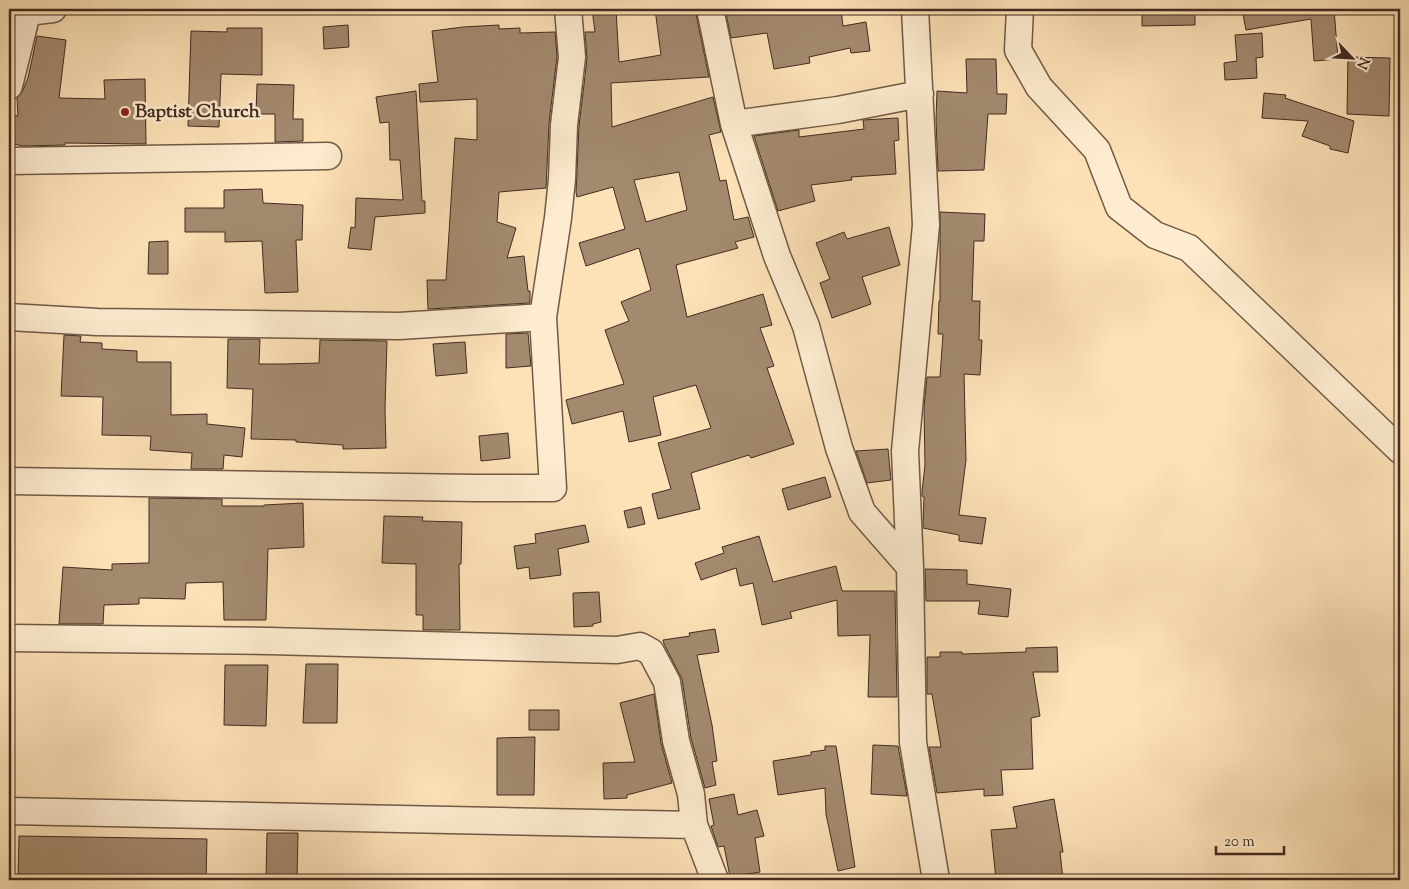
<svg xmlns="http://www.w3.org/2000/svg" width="1409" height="889" viewBox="0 0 1409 889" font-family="'Sorts Mill Goudy',serif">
  <rect width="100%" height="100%" fill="#fde2b7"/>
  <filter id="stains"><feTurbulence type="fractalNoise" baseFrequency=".004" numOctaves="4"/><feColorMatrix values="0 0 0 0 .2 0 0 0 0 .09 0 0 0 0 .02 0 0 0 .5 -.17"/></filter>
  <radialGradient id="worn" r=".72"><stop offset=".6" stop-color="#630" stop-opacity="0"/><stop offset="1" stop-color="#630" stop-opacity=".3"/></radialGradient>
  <path fill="#a38a6f" stroke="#412b21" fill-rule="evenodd" d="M592,9H616L619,62L661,55L655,9H695L709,77L611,83L612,127L713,97L721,132L709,135L720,181L726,180L734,220L748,217L754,237L735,242L738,248L676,265L687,317L763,294L772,325L760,328L774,366L767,368L794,444L751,458L749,455L691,473L700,509L658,519L652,494L671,489L658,443L711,428L696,385L653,397L661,435L629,442L623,411L572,424L566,400L624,384L605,330L629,321L621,302L651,290L639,248L586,266L579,243L625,229L613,187L577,197L576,192L579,126L587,59L585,32H595ZM679,172L687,210L646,222L634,180Z
    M725,9H841L843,26L866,22L870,51L851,53L850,48L809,57L810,63L774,69L767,33L731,38Z
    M1142,9H1195V25L1142,26Z
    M1242,9H1334L1338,59L1314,61L1311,19L1246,30Z
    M348,25L349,47L324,49L323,27Z
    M499,25V29L520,28V33L555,32L557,57L549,123L546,188L499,192L497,222L516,228L507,258L524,256L528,291H530V303L428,309L427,280H446L455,138L477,140V99L420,102L419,84L438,82L432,31L463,27Z
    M227,28H262V75L221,74L219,127L188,126L191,31L227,32Z
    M1262,33L1263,57L1256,58L1257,78L1225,80L1224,63L1237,61L1235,35Z
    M37,36L66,40L59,98L105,99L104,80L145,79L146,144L65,143V145L23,146L9,143V114L18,116L17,98L23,90L28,78Z
    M1348,57L1390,58L1389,116L1347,114Z
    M966,59H996L997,94H1007L1006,114H988L984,170L938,171L936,120L937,91L967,93Z
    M257,84L294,85L293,119H303V141L275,142V114H256Z
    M416,91L422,201H425V213L375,217L371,250L348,248L351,227L355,228L356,198L403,200L400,160H390L389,122L380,123L376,97Z
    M1264,93L1286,95L1285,98L1354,121L1348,153L1330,149V146L1302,136L1308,121L1262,118Z
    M898,118L899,140L894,141L896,174L851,177L852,180L811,185L815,201L778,211L754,136L799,130V137L864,129L863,120Z
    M262,189L263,203L303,205L302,240H296L298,292L265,293L262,241L225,242V232H185V208H224V190Z
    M940,212L985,214L984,241H974L972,301H980L979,340H982L980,375L964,374L966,460L959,515L986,518L982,544L959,541V535L923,528L924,497L922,496V492L925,465L924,407L927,377H940L943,334H938L939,301H940Z
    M889,227L900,265L862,277L871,304L832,318L820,283L830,279L816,243L844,232L847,239Z
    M168,241V274H148L149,242Z
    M528,333L531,366L506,368V334Z
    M64,335L81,336L80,342L102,343V349L137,351V362H171V415L207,414V424L245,428L242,457L224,455L223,469H191L192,453L150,450L151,436L102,435L103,397L61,396Z
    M228,339H260L259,364H284L319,363L320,340L387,341L385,408L386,448L343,449V445L296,442V440L251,439L253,389L227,388Z
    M465,342L467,373L436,376L433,344Z
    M508,433L510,458L481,461L479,436Z
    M888,449L891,480L867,483L856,451Z
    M825,477L831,497L788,510L782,489Z
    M149,498L222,499V506H264V505L303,503L304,547L268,549L266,620H224L223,582L186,583L185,599L139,598V604L104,605L103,624H59L63,567L112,570V564L149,563Z
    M641,507L645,524L628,528L624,511Z
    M384,516L423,517L422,521L462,522L461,564H459L460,630H423V615H416V564L382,563Z
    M585,525L589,542L558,549L561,575L530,579L529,567L517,569L514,546L536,543L535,534Z
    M759,536L773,582L836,566L842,591H895L897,697H868L870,635L838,636L837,600L790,612L792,618L762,625L753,583L740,586L736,568L701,580L695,563L724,553L722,547Z
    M925,569L967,570V584L1011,589L1008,617L978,614L980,601H926Z
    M599,592L601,622L593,624V626L574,627L573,593Z
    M715,629L719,652L697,655L712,725L717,761L712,762L716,785L705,788L691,738L682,679L664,644L663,640L690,636L689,633Z
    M1057,647L1058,672H1033L1040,716L1031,718L1033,769L1001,770L1003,795L984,796V789L937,793L929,747H941L932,694H927V657H940V652H962V654L1026,652V648Z
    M306,664H338L337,723H303Z
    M225,665H268L266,726L224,725Z
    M654,694L661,743L672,783L627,795V798L604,799L603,763L635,762L620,703Z
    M529,710H559V730H529Z
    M535,737L534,795H497V738Z
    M873,745L898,746L907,796L871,794Z
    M825,746H836L855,867L838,871L826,814L825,788L778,795L773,761L811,755V752L825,750Z
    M734,794L738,815L757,810L764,836L755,838L760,872L730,877L724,846L718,847L711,826L714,825L709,799Z
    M1054,799L1063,852H1060L1063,880H996L991,830L1017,828L1013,807Z
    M267,833H298L297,880H266Z
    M19,836L207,839L206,880H18Z"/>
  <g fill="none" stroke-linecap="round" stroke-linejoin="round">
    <g stroke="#705946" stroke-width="29">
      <path id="minor" d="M9,9L27,12L53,9
        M710,9L734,124L777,256L806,326L839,448L862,512L910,567
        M915,9L926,225L905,451L910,567L913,742L936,880
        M1020,9L1018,50L1039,87L1097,150L1119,207L1155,235L1189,248L1400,450
        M9,86L28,9
        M734,124L838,110L920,94
        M9,161L328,156
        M9,317L97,322L399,326L543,317
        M9,481L475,488H553L543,317L558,218L562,179L564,125L572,57L568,9
        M9,638L269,641L617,650L640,646L651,652L667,682L676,741L691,794L694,825L715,880
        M9,811L694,825"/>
    </g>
    <use href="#minor" stroke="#feecd0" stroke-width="26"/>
  </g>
  <circle fill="#8f2418" stroke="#feecd0" stroke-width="2" cx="125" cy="112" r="5"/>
  <g text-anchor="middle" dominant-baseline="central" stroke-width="5" stroke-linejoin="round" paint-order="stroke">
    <g font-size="19" font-weight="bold" fill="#412b21" stroke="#feecd0" text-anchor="start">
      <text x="135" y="112">Baptist Church</text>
    </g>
  </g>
  <rect width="1409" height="889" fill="none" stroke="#fde2b7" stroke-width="30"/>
  <rect x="10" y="10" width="1389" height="869" fill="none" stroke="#412b21" stroke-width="2.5"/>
  <rect x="15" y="15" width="1379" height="859" fill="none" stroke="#412b21"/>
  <g transform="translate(1352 58) rotate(115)" stroke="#feecd0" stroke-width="4" paint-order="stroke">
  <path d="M0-4L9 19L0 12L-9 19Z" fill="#412b21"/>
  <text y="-8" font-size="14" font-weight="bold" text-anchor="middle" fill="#412b21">N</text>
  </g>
  <path d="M1216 846v8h68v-8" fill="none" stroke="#412b21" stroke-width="2.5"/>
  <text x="1224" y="846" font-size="15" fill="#412b21" stroke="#feecd0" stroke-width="4" paint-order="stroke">20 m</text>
  <rect width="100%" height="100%" filter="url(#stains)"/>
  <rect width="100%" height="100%" fill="url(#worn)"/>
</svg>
